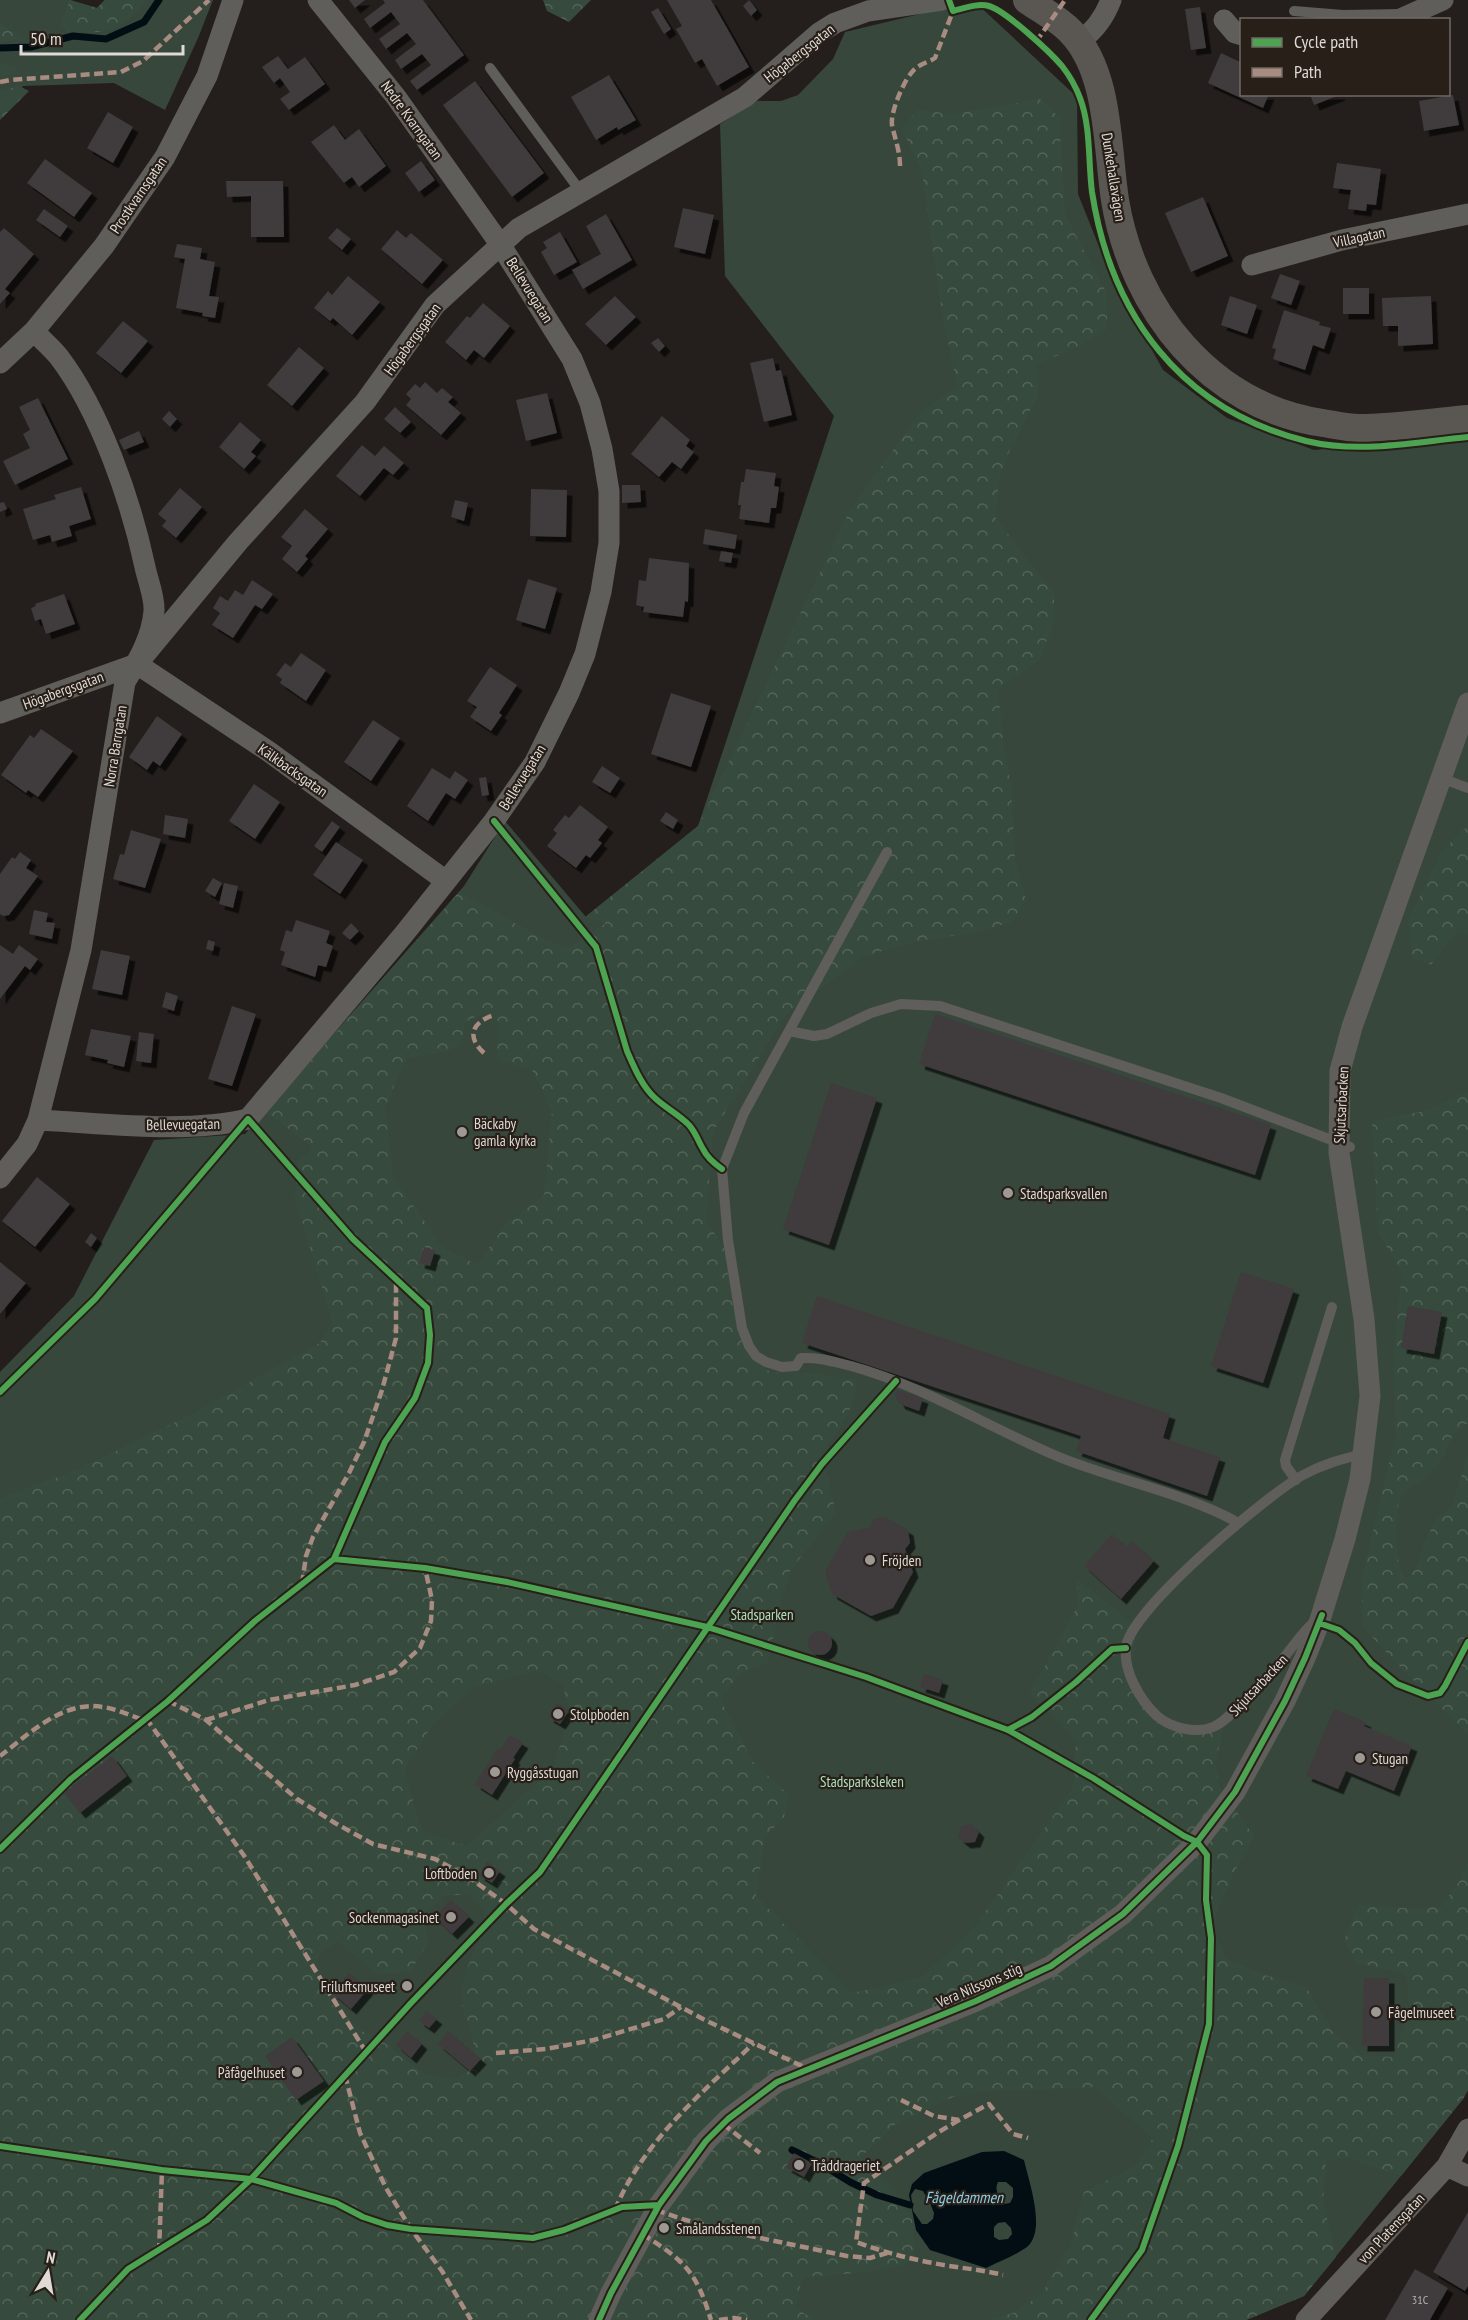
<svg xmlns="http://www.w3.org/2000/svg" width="1468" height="2320" viewBox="0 0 1468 2320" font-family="'PT Sans Narrow',sans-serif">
  <defs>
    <pattern id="forest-crowns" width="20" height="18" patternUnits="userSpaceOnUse" patternTransform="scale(1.5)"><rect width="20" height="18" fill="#364b3d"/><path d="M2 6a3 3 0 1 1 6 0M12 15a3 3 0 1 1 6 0" fill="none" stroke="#536458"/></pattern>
    <filter id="shadow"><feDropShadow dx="5.5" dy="5.5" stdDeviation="0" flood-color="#0009"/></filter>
  </defs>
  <rect width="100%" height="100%" fill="#241f1c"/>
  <path fill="#38473c" d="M0,0H70L97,8L105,0H213L198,38L165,110L114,83L23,86L0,119Z
    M974,1L1077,97L1078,194L1110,274L1163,370L1227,418L1314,450L1468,436V2090L1463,2099L1304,2296L1246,2320H0V1372L74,1296L154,1140L245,1134L464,886L505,821L586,917L698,826L834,416L725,276L720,124L757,101H781L798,95L833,59L845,32Z"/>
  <path fill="url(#forest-crowns)" fill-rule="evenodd" d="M70,0L97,8L105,0H145C121,34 105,34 66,31L61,24Z
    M543,0H591L569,22L547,11Z
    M0,24L26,39L0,42Z
    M0,64L17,66L14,74L0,77Z
    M19,86L29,91L0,120V91Z
    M1040,99L1059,117L1065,215L1107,294V329L1075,348L1037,364L1038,395L1009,452L999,478L995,517L1054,594V621L1040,659L998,689L1003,741L1011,785L1015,861L1026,900L1011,922L977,932L913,942L864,956L785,1015L713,1132L706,1220L726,1252L729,1285L737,1327L746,1353L770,1372L810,1373L857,1380C854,1412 839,1429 821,1454L836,1512L790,1571L780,1604L768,1663L739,1673L721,1701L753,1762L789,1795L784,1817L765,1837L756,1896L852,1993L921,1978L971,1932L1073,1788L1076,1740L1030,1693L1078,1605L1077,1580L1136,1626L1131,1675L1158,1716L1195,1730L1226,1719L1215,1763L1220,1788L1254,1836L1231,1878L1211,1926L1226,1959L1265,1975L1307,1988L1332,2031L1360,2055L1394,2057L1410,2007L1406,1973L1357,1963L1344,1940L1359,1905L1398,1908L1441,1907L1461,1879L1468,1862V2090L1463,2099L1401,2176L1350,2158L1326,2160L1323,2201L1336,2257L1304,2296L1246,2320H991L1013,2313L1041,2295L1071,2244L1084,2192L1137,2165L1153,2138L1095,2087L988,2091L953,2097L894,2125L860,2158L891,2187L912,2218L914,2255L903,2266L857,2273L802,2277L796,2308L814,2320H0V1499L81,1468L198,1411L320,1343L333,1323L295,1198L299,1161L313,1147L266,1112L459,892L545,940L568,949L606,923L585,917L698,826L849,512L921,411L958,387L943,319L922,171L902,129L917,110L954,114ZM483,1013L498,1021L497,1058L532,1070L552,1111L544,1196L506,1224L477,1265L439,1245L424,1220L393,1179L385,1107L406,1058L445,1052L461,1045L465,1022ZM538,1670L562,1684L570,1711L553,1769L467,1846L422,1832L404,1770L434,1722L474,1687ZM469,1894L483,1908L486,1926L468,1966L462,1985V2007L470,2028L474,2047V2068L455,2079L427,2075L402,2058L390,2046L365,2033L334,2007L314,1966L321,1952L339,1941L377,1974L410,1972L428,1943L424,1914L443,1896Z
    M1468,827V934L1459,929L1431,965L1412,957L1408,921L1441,853L1462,830Z
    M1468,1092V1423C1445,1436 1451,1449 1436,1466C1432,1472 1426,1478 1420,1482C1415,1485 1408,1488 1404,1492C1392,1506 1394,1562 1404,1577H1409L1418,1564L1425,1542L1435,1521L1452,1507L1468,1455V1734L1403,1670L1362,1626V1578L1396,1434L1393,1362L1402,1273L1378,1232L1372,1121L1425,1111Z"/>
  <path fill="#030e14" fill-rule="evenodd" d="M1004,2151L1024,2160C1029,2182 1046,2229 1028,2246C1019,2254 997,2262 986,2268L930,2250L916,2230L909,2195L912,2184L924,2173L982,2152ZM998,2182H1006L1013,2188V2197L1010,2203L1004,2204C999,2197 994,2191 998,2182ZM915,2189L923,2191L930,2203L934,2213L933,2219L927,2224H922L913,2211L911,2195ZM1005,2222L1011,2228L1012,2234L1008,2239L999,2240L994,2237V2227L998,2223Z"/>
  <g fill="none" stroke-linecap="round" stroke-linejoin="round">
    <path stroke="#030e14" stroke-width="7" d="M0,48L31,47L73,36L106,39L144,22L159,0
      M792,2150L821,2164L850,2182L877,2195L910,2205"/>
  </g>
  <path fill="#3f3b3c" filter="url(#shadow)" d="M349,0H365L355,8Z
    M383,0H423L464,55L417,90L410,81L431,65L422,54L401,69L395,60L416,44L407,33L386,49L379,39L400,24L391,12L370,28L364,19L385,3Z
    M667,0H711L749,67L717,86L702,59L695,63L676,29L682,26Z
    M749,0L757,10L751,16L743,6Z
    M1200,7L1206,48L1191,50L1185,9Z
    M658,8L671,29L664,34L651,12Z
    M1221,53L1242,63V94H1269L1263,108L1208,83Z
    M278,56L288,69L305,57L325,84L289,110L280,99L290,92L280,78L274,83L262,67Z
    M609,75L636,120L618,130L617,127L596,140L571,97Z
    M475,81L544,173L512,197L443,105Z
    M1310,94H1340V95L1314,105Z
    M1453,95L1459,125L1424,131L1419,101Z
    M108,112L133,127L113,163L87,148Z
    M334,125L345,140L359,129L386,166L359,187L352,177L344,183L311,142Z
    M45,159L92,193L74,217L27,183Z
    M421,161L435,180L419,192L405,173Z
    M1337,163L1381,169L1376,205L1367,204L1366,211L1348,209L1351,190L1333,188Z
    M226,181H283L284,237H251V196L227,197Z
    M1203,197L1228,256L1191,272L1165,213Z
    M683,208L714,215L705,254L674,247Z
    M44,209L68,226L60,237L36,220Z
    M606,214L632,260L583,289L572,270L601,254L586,226Z
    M4,228L34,254L5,289L10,293L0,304V232Z
    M337,228L351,239L342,250L328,238Z
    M397,230L406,238L411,233L443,260L422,284L381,249Z
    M560,232L577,262L554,275L541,252L547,248L543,242Z
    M177,244L202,248L200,259L215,262L209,296L219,297L215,318L202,316L203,313L176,308L185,259L174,257Z
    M1280,274L1300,281L1291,305L1271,298Z
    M348,276L380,302L352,335L333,318L330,321L314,308L328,291L332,295Z
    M1343,288H1369V314H1343Z
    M615,296L636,317L606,345L585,324Z
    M1230,296L1257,305L1247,334L1221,325Z
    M1431,296L1433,344L1398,346V326H1383L1382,298Z
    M483,303L510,326L484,358L474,350L466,360L445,342L467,316L470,318Z
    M1284,310L1320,322L1319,325L1331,328L1324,349L1313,345L1305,370L1273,359L1276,349L1272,348Z
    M123,321L148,341L121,373L96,353Z
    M658,338L665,346L659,352L651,343Z
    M299,347L324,368L292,406L267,385Z
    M773,358L776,371L781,370L792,415L764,422L750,363Z
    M425,382L437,393L442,388L453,397L448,402L461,413L441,435L406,405L411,399L406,394L415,384L420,388Z
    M547,393L557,433L526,441L516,400Z
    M38,398L68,459L15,485L3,461L30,448L23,434L30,430L19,407Z
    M395,407L411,422L400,433L384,419Z
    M169,411L177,419L170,427L162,419Z
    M662,416L690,440L686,446L694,452L681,469L672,462L659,477L631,454Z
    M240,422L261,440L251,452L256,456L244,469L219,447Z
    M139,431L144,442L124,450L119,440Z
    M362,445L375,456L384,446L404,463L393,475L384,468L360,496L336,476Z
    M746,469L776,473L774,486L779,487L776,508H771L769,523L739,519L741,505H738L741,482H744Z
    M622,485H640L641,502L622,503Z
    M81,487L91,519L69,526L72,536L52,542L50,535L33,540L23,509L56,499L54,495Z
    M180,488L202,507L176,538L162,526L166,521L158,514Z
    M531,489L567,490L566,537L530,536Z
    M455,500L468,503L464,521L451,517Z
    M4,502L7,509L0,512V503Z
    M305,509L328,529L305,556L308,559L297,572L282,559L292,546L281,537Z
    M705,529L737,535L735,549L703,544Z
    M721,551L733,553L731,563L719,561Z
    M649,558L689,563L688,602L685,601L683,617L643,612L644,607L636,605L639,580L646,581Z
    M528,579L557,588L545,629L516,620Z
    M252,580L273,594L262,609L255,605L233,638L212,625L220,613L213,608L220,596L228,601L235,590L243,595Z
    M64,594L75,624L46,634L41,619L35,621L31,608L36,606L35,604Z
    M301,653L326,670L306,701L280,683L282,679L276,675L285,663L291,667Z
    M490,667L517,685L499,713L502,715L491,731L470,717L477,707L467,701Z
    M671,693L711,706L691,767L651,754Z
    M157,716L182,734L160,766L153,761L147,770L129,757Z
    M373,720L400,738L371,781L344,762Z
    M41,729L73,751L38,797L28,790L26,793L1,775L30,735L34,738Z
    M602,766L620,778L610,793L592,782Z
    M432,768L450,779L455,771L468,780L455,799L446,793L428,821L407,806Z
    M486,777L489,795L482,796L479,778Z
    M254,784L280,802L255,839L229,821Z
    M580,805L608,827L598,840L602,843L590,858L586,855L576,868L547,846L557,833L553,830L565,815L569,818Z
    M666,812L678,820L673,829L660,821Z
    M165,815L188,819L185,838L163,834Z
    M332,821L340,827L322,852L314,846Z
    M131,830L161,839L145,888L113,879L120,854L124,855Z
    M336,842L363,860L340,894L313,875Z
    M20,852L31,860L26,868L38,876L9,915L3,916L0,914V874L12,857L15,859Z
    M213,878L222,883L215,897L205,891Z
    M224,883L238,886L233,908L219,904Z
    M34,910L48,913L46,922L55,923L52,939L29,934Z
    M296,920L330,931L326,943L333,946L326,967L318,965L315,977L281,965L285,952L280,950L286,930L292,932Z
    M351,923L359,931L350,940L342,933Z
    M208,940L215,942L213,951L206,949Z
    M0,945L13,954L19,945L38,959L30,970L25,966L0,999Z
    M101,950L130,956L122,995L92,989Z
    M166,992L178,996L174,1011L162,1007Z
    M232,1006L256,1014L232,1086L208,1079Z
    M935,1014L1271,1125L1255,1175L919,1064Z
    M91,1029L131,1036L124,1067L107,1063L108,1060L85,1055Z
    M139,1032L154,1034L151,1063L136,1061Z
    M831,1083L877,1098L829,1245L783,1229Z
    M37,1177L70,1204L35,1247L2,1221Z
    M91,1233L97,1238L91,1247L85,1242Z
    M424,1247L435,1250L430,1266L419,1263Z
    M0,1262L26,1283L0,1314Z
    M1241,1272L1294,1289L1263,1383L1211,1366Z
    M817,1296L1170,1414L1163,1438L1220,1457L1207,1496L1076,1451L1081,1436L802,1343Z
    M1408,1306L1442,1312L1434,1354L1401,1348Z
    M897,1390L923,1398L919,1411L900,1404L895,1395Z
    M885,1517L908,1530L910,1543L905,1549L913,1572L893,1608L871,1616L832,1594L825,1571L848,1532L870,1527L873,1519Z
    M1112,1534L1127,1547L1132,1541L1154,1561L1121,1599L1084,1566Z
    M808 1643a12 12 0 1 1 24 0a12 12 0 1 1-24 0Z
    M924,1674L943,1680L939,1693L920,1687Z
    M557,1703L569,1711L560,1724L548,1717Z
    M1334,1709L1366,1722L1364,1726L1412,1746L1394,1791L1346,1771L1338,1789L1306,1776Z
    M510,1735L523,1743L513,1758L515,1759L492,1795L475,1784L498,1748L500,1750Z
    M112,1756L127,1776L80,1813L64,1793Z
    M971,1824L979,1832L975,1842L965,1843L958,1837L961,1826Z
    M487,1862L500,1871L492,1883L479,1875Z
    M451,1900L469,1917L452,1934L434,1917Z
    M349,1973L368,1989L351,2009L332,1993Z
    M1364,1978H1389V2046H1362Z
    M426,2011L437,2019L429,2028L419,2021Z
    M407,2031L422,2044L411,2058L396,2045Z
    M448,2031L481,2059L470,2071L438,2044Z
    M292,2037L324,2081L296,2100L265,2056Z
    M794,2153L812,2163L804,2177L786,2167Z
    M1468,2212V2286L1465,2291L1433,2272Z
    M1415,2269L1448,2288L1432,2316L1430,2320H1385Z"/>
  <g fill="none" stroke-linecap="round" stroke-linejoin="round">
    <path stroke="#605e5a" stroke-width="10" d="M1294,11L1343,15L1403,14
      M490,68L581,192
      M1441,778L1468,788
      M887,852L744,1113L722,1169L728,1240L742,1328L749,1346L756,1356L766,1362L782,1367L796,1366L801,1358C819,1357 834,1362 851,1366C924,1386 989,1428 1059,1457C1118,1481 1183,1492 1239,1523
      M789,1031L814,1036L827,1034L871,1013L901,1004L940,1006L1221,1098L1350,1147
      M1296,1480L1286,1466L1285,1460L1332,1307
      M1313,1623C1301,1634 1292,1648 1281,1661C1270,1675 1256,1688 1244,1701C1235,1710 1225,1722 1213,1727C1196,1734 1171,1728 1157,1716C1140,1700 1123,1671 1126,1647C1131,1609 1267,1495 1303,1475C1323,1464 1342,1459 1363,1454"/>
    <path stroke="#605e5a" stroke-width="21" d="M1224,20L1235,33L1242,35
      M1398,20L1443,0
      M1079,42C1095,30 1104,18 1111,0
      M1252,265L1342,240L1468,214
      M0,363L34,331L104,246L165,157L207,76L233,0
      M137,664L268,751L446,881
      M0,713L137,664L238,542L365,402L435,305L519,228L745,97L819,33L835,23L868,11L942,0
      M38,1120C103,1123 186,1134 248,1119L404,934L494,821L535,762L569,693L585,654L601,592L609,543V491L602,449L590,403L572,359L500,244L396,97L318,0
      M0,1178L27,1144L38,1120L81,950L125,682C138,661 152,637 154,611C155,598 148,581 145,567C131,501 100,411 59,357C52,348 42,340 34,331
      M1447,2166L1468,2176
      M599,2320L611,2293L659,2205L706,2141L728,2119L777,2082L976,2001L1051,1966L1123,1914L1197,1842L1235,1792L1285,1701L1305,1658L1319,1623L1345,1539L1360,1479L1370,1396L1364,1319L1339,1153L1340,1071L1352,1027L1468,703
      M1306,2320L1447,2166L1468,2129"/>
    <path stroke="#5a5652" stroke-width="28" d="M1027,0C1041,10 1059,19 1071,32C1110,72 1107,149 1115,200C1133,310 1210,406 1323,423C1335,425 1348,428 1359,428C1395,428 1432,422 1468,419"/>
    <path stroke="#a88b81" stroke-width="4.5" stroke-dasharray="9 4.5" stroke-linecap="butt" d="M1036,42L1065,0
      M0,82L10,80L121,72L143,61L209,0
      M900,166C900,151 895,139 892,125C890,112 905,77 915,69C920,64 929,62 935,58L953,11
      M484,1053C466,1037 472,1022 494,1015
      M302,1584L306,1556L313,1537L349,1473L364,1442L382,1390L396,1338V1279
      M168,1701L206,1720L297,1799L335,1823L373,1844L435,1859L470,1878L506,1904L534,1929L707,2021L808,2069
      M146,1718L245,1857L366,2052
      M206,1720L269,1700L355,1685L394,1672L420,1648L431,1621L432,1600L425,1568
      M0,1756C29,1734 63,1700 103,1707C117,1709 131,1716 144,1720
      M496,2053L546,2049L594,2040L664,2019L681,2007
      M345,2075L360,2133L386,2188L411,2229L442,2271L471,2320
      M901,2100L934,2116L959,2120L989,2104L1013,2134L1028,2138
      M959,2120L937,2133L864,2183L856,2242C881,2251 906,2258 933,2263C956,2268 980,2269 1003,2275
      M723,2124L760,2153
      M615,2210C643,2141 701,2094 754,2043
      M656,2210L682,2219L736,2233L847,2256L870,2258L887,2253
      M642,2234C685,2261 696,2271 711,2320
      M159,2252L162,2170
      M719,2320L734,2318L747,2320"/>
    <g stroke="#271f18" stroke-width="10">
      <path id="cycleway" d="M949,0L953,11C965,8 978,3 989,6C1006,11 1050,52 1062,66C1069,75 1076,87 1080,98C1091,127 1088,161 1092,192C1111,315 1181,410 1306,441C1360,454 1414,442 1468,437
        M494,821L596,947L627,1051C634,1067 642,1087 656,1099C666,1108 679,1115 689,1125C696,1133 698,1141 703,1149C707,1158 715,1164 722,1169
        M0,1392L95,1299L248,1119L353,1239L427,1308L430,1335L428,1363L415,1398L385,1442L334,1559L255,1621L168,1701L71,1779L0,1849
        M334,1559L425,1568L507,1582L707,1627L866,1677L1008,1730L1093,1778L1184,1836L1197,1842L1207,1855L1206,1900L1211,1938L1209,2024L1178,2146L1142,2250L1091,2320
        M1319,1623L1339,1630L1355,1643L1371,1663L1397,1684L1428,1696L1440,1693L1445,1686L1468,1642
        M1008,1730L1032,1717L1076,1682L1112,1649L1126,1648
        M0,2146L162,2170L251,2179L336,2203L363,2217L387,2225L411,2229L533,2238L564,2230L622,2207L659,2205
        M80,2320L128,2269L207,2220L251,2179L411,2003L506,1904L540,1872L795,1500L822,1464L896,1381
        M599,2320L611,2293L659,2205L706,2141L728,2119L777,2082L976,2001L1051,1966L1123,1914L1197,1842L1235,1792L1285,1701L1305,1658L1322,1615"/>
    </g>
    <use href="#cycleway" stroke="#4ca352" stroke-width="6"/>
  </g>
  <g fill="#9e9994" stroke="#271f18" stroke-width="2">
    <circle cx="462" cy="1132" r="6"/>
    <circle cx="1008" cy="1193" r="6"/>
    <circle cx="870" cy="1560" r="6"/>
    <circle cx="558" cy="1714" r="6"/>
    <circle cx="1360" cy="1758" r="6"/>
    <circle cx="495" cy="1772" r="6"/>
    <circle cx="489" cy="1873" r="6"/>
    <circle cx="451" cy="1917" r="6"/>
    <circle cx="407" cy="1986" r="6"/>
    <circle cx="1376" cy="2012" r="6"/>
    <circle cx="297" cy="2072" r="6"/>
    <circle cx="799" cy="2165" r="6"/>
    <circle cx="664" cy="2228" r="6"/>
  </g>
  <g text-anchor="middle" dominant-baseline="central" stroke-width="4.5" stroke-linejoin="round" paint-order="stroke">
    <g font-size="12" fill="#b7b2af">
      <text x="1420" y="2299">31C</text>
    </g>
    <g font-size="15" fill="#dfdad5" stroke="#271f18">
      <text transform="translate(799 53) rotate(-38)">Högabergsgatan</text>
      <text transform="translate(412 120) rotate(54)">Nedre Kvarngatan</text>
      <text transform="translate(1114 177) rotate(81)">Dunkehallavägen</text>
      <text transform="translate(138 195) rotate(-56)">Prostkvarnsgatan</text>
      <text transform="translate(1359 237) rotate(-12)">Villagatan</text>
      <text transform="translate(530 290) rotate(58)">Bellevuegatan</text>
      <text transform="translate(412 339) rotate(-54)">Högabergsgatan</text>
      <text transform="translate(63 690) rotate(-20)">Högabergsgatan</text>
      <text transform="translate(115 746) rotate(-81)">Norra Barrgatan</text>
      <text transform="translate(293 770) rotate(35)">Kälkbacksgatan</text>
      <text transform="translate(522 777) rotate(-58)">Bellevuegatan</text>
      <text transform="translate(1341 1105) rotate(-87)">Skjutsarbacken</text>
      <text transform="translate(183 1124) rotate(-1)">Bellevuegatan</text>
      <text transform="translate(1258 1685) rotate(-47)">Skjutsarbacken</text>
      <text transform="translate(979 1985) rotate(-23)">Vera Nilssons stig</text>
      <text transform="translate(1391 2228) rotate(-47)">von Platensgatan</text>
    </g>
    <g font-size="15" fill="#dfdad5" stroke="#271f18" text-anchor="start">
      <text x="474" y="1123">Bäckaby<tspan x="474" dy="17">gamla kyrka</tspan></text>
      <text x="1020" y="1193">Stadsparksvallen</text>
      <text x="882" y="1560">Fröjden</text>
      <text x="570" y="1714">Stolpboden</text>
      <text x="1372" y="1758">Stugan</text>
      <text x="507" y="1772">Ryggåsstugan</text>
      <text x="477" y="1873" text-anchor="end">Loftboden</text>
      <text x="439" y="1917" text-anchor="end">Sockenmagasinet</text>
      <text x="395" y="1986" text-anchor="end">Friluftsmuseet</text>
      <text x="1388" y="2012">Fågelmuseet</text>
      <text x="285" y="2072" text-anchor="end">Påfågelhuset</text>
      <text x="811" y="2165">Tråddrageriet</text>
      <text x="676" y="2228">Smålandsstenen</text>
    </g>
    <g font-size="15" fill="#ace0bd" stroke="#271f18">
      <text x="762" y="1614">Stadsparken</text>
      <text x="862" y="1781">Stadsparksleken</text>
    </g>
    <g font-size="16" font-style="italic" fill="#8dcce3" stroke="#271f18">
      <text x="964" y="2197">Fågeldammen</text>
    </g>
  </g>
  <rect x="1240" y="18" width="210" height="78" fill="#271f18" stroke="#716a64" stroke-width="1.5"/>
  <rect x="1252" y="38" width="30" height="9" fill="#4ca352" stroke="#716a64" stroke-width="1.5"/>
  <text x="1294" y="48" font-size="18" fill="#dfdad5">Cycle path</text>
  <rect x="1252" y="68" width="30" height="9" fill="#a88b81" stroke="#716a64" stroke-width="1.5"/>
  <text x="1294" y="78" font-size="18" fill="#dfdad5">Path</text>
  <g transform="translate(48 2272) rotate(11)" stroke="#271f18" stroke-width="4.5" paint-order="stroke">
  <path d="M0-4.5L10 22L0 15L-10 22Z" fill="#dfdad5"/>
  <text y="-9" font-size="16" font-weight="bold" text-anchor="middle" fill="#dfdad5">N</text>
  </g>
  <path d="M21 45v9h162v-9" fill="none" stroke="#dfdad5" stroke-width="3"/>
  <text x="30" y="45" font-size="18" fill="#dfdad5" stroke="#271f18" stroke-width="4.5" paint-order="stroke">50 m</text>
</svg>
